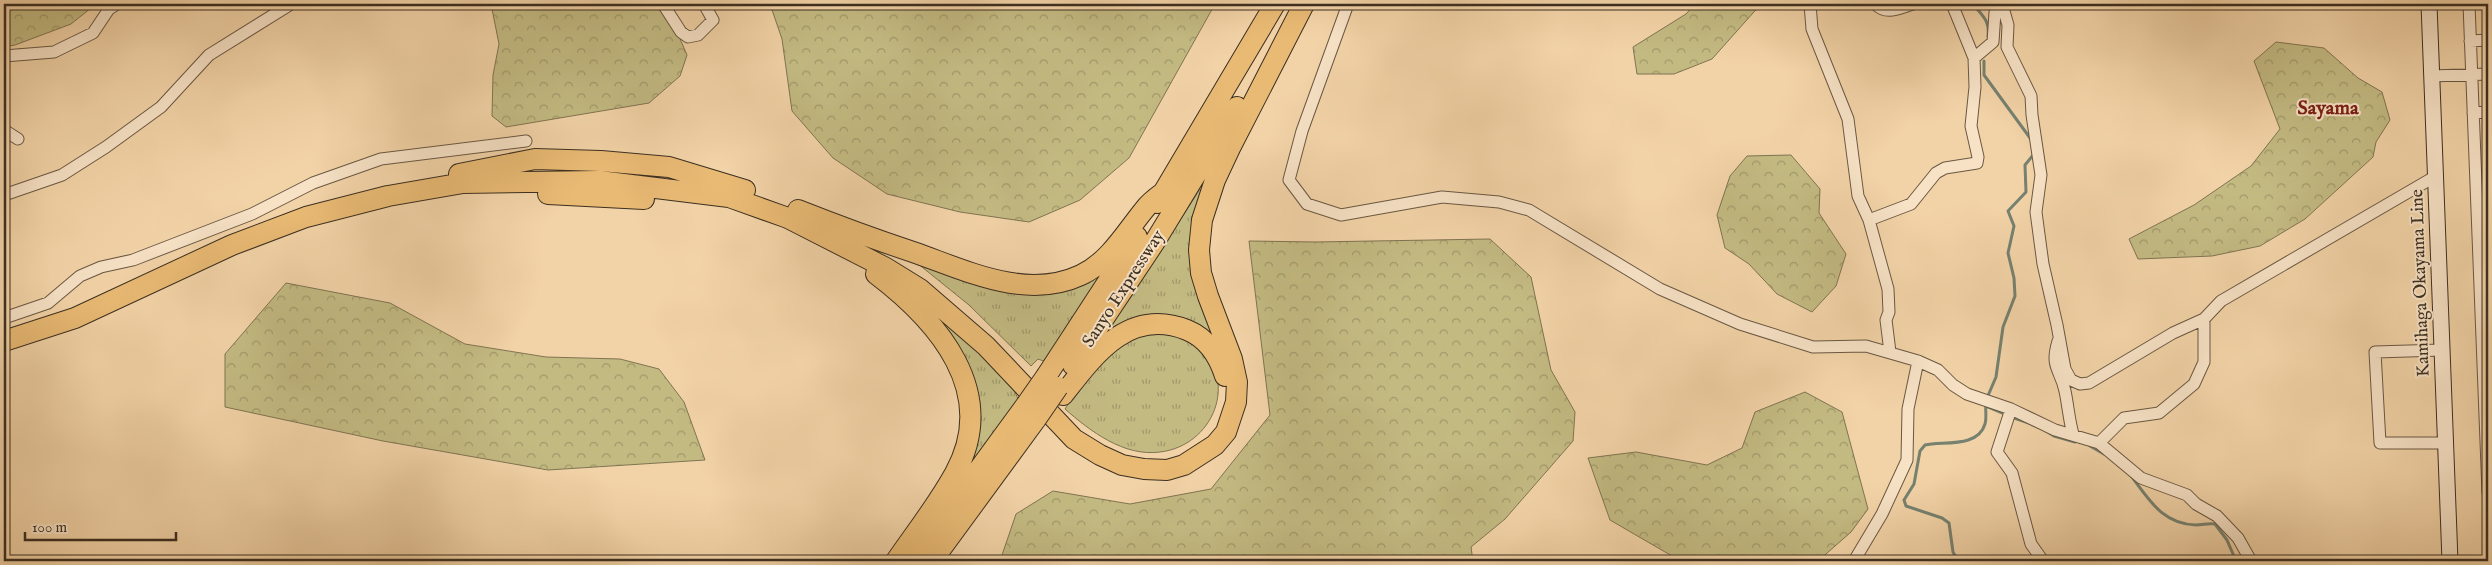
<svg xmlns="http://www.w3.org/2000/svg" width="2492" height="565" viewBox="0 0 2492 565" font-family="'IM FELL English',serif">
  <defs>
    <pattern id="grass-tufts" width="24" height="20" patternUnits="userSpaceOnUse" patternTransform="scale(1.25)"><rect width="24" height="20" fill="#c3ba82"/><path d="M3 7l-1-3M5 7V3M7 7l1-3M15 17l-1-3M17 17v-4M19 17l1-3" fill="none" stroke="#a0986a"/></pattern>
    <pattern id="forest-crowns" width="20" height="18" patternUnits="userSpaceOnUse" patternTransform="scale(1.25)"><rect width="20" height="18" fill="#c3ba82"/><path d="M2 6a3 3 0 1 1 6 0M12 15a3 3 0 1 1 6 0" fill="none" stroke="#a0986a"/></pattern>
  </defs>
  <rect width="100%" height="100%" fill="#f2d3a7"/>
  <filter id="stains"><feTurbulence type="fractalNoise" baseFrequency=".004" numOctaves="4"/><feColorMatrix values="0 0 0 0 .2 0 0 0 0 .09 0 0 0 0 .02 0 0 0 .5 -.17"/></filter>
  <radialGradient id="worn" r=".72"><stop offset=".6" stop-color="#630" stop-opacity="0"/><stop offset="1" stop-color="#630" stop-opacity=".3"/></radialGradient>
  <path fill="url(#grass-tufts)" stroke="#807452" d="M1200,189L1204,193L1197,216L1222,344L1203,332L1109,334L1106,332L1131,297Z
    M1109,262L1046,362L1038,359L1031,366L969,305L917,263L994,286Z
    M902,286C929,310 1008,369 1018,399L970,470L962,466L976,408Z
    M1173,333C1180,336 1192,339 1197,344C1240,381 1213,446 1160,452C1124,457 1090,431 1065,409C1084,380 1108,347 1142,335C1151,332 1164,333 1173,333Z"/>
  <path fill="url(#forest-crowns)" stroke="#807452" d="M4,4H96L71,24L15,45L4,47Z
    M491,4H665L687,55L680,76L649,103L506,127L492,116L493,75L499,44Z
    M770,4H1215L1129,158L1080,200L1029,222L960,212L887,194L833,158L792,111L782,39Z
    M1695,4H1761L1712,59L1674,74H1637L1633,47L1686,14Z
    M2276,42L2324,48L2358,78L2382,92L2390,120L2376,142L2373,157L2305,219L2260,246L2212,256L2138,259L2129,239L2194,205L2251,166L2280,129L2254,61Z
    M1791,155L1820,189L1819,213L1846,254L1836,286L1812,312L1777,294L1749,264L1725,248L1717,215L1730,176L1747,156Z
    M1490,239L1531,277L1551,370L1575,412L1573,441L1505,519L1471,547L1473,561H1000L1016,514L1053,491L1130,504L1211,489L1270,415L1249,241L1315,242Z
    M286,283L390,303L465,344L546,357L620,359L659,369L684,402L705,460L548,470L383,441L225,407V354Z
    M1805,392L1842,412L1868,509L1851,532L1818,561H1689L1672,556L1610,520L1588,458L1636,452L1707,465L1742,448L1755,412Z"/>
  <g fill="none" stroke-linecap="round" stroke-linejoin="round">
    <path stroke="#768170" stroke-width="3" d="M1973,4C1982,16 1990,20 1988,36
      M1984,61V75L2033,142
      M1987,398L1996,377L2003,327L2015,296L2014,278L2008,253L2014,226L2008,211L2026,192L2025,165L2034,154
      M1986,406L2005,414
      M2011,417L2029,423
      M2046,431L2054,436L2075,442
      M2090,446L2104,454
      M2132,477C2150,501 2163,524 2196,525C2203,525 2208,523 2215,524L2227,540L2236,561
      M1958,561L1953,552L1949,523L1942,518L1906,506L1904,500L1914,484L1920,451L1925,445C1943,441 1978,448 1985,424C1987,418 1985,410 1986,404"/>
    <g stroke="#6a5842" stroke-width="13">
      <path id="minor" d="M663,4L681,32L688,37L698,35L713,20L704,4
        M1348,4L1302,131L1289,180L1307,204L1341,215L1442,197L1499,202L1529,210L1660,289L1740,324L1813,347L1866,346L1918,361L1938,370L1953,385L1967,394L2011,409L2055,430L2099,443L2141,478L2187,495L2196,504L2217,516L2238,538L2251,561
        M1810,4L1812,29L1848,119L1858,196L1869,220L1888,289L1889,312L1886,320L1890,352
        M1875,4C1887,16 1899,8 1913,4
        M1952,4L1974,58L1993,42L1995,12L2002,8
        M2002,4L2008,25L2007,47L2031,96L2032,115L2041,175L2036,212L2043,264L2057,325L2065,369L2071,380L2080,384L2089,383L2173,333L2204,319
        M2469,4L2488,493
        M2470,41L2488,40
        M4,56L54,52L93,33L109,9L117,4
        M2432,76L2488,74
        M2473,113L2488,112
        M4,130L18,139
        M4,195L62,175L106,147L161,107L209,55L291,4
        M1869,220L1911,204L1936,173L1945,168L1977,163L1978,157L1971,126L1975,87L1974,58
        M4,318L48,303L80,276L101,267L133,260L252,214L313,183L381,159L526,141
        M2058,341C2050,368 2060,368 2065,391C2068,405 2069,420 2073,434
        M2442,350L2375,352L2380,443H2446
        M2011,409L1997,452L2012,473L2031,544L2043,561
        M2099,443L2124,418L2159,413L2194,384L2204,362V319L2221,301L2436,176
        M1854,561L1882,514L1907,460L1908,409L1918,361"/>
    </g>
    <g stroke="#3c2f21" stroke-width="17">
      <path id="secondary" d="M2429,4L2450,561"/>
    </g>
    <g stroke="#3c2f21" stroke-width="22">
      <path id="motorway" d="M459,174L535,159L601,161L669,167L745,190
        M548,194L644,199
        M1157,203L1275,4
        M798,210C836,225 874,239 913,252C965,270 1026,301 1081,275C1109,262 1126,232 1144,210C1149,203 1157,197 1164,192
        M876,274C938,321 1000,392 955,473C938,504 916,532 896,561
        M4,341L75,318L232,245L306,217L388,196L463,183L599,181L729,197L788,218L886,268L920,289L986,346L1074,439L1100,455L1122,465L1144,469L1167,470L1184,465L1215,445L1226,432L1236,402L1237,382L1232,359L1208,296L1201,273L1199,250L1202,220L1215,180L1230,148L1304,4
        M1073,365L1154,243L1237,107
        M1047,375L1137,237
        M1063,395C1095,354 1129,307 1187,330C1207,338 1219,357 1225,376
        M912,561L1026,405
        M932,561L1036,419"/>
    </g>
    <use href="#minor" stroke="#f7e2c6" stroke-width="11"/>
    <use href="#secondary" stroke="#f7e2c6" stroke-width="15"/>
    <use href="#motorway" stroke="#e9ba74" stroke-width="20"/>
    <g stroke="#3c2f21" stroke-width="22" stroke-linecap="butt">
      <path id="motorway-bridge" d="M1026,405L1047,375
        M1036,419L1058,387"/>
    </g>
    <use href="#motorway-bridge" stroke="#e9ba74" stroke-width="20"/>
  </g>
  <g text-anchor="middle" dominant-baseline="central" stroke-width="4" stroke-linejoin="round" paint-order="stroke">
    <g font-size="18" fill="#3c2f21" stroke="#f7e2c6">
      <text transform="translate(2421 283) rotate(-92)">Kamihaga Okayama Line</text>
      <text transform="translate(1124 289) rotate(-57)">Sanyo Expressway</text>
    </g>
    <g font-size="20" font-weight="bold" fill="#7a1f14" stroke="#f7e2c6">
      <text x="2328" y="108">Sayama</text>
    </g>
  </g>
  <rect width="2492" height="565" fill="none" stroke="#f2d3a7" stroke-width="20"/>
  <rect x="5" y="5" width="2482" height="555" fill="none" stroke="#3c2f21" stroke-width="2.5"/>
  <rect x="10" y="10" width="2472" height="545" fill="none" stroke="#3c2f21"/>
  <path d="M25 532v8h151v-8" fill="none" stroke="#3c2f21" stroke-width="2.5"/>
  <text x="32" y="532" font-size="15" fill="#3c2f21" stroke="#f7e2c6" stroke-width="4" paint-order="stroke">100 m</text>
  <rect width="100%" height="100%" filter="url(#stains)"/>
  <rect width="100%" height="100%" fill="url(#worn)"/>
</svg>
